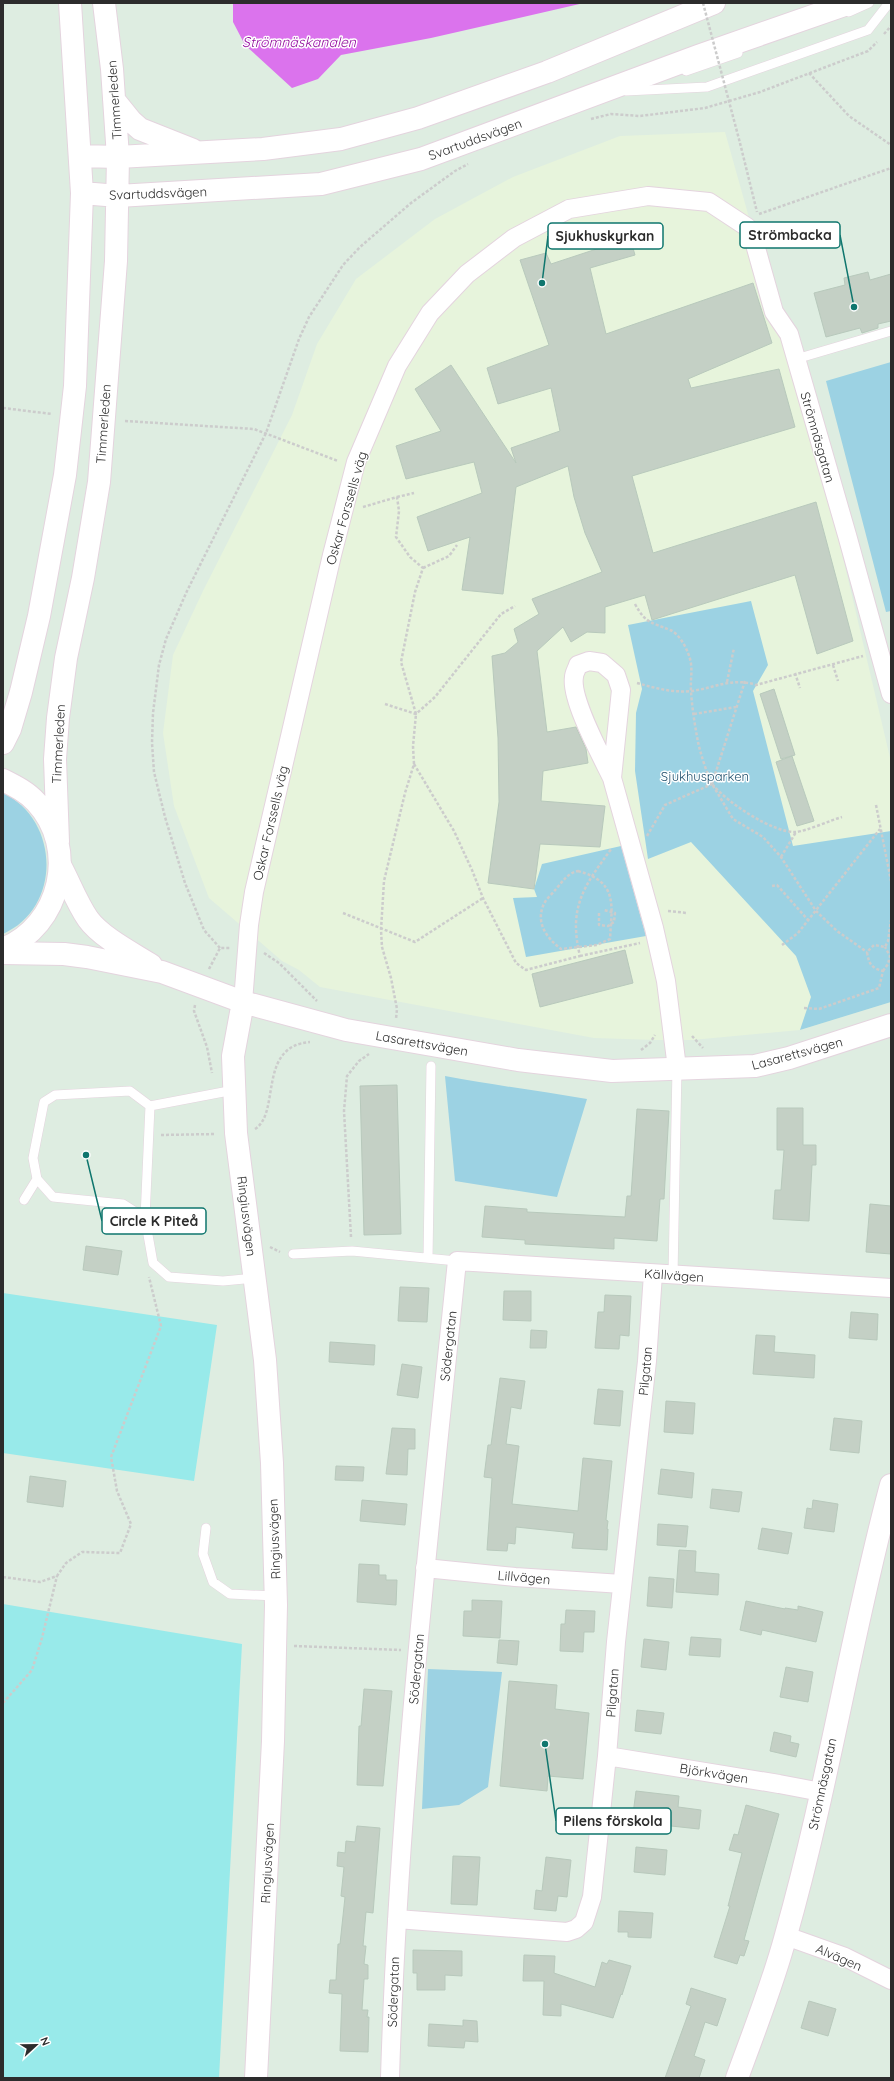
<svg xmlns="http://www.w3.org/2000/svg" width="894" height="2081" viewBox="0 0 894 2081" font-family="Quicksand,sans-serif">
  <rect width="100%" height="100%" fill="#deede1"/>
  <path fill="#e7f4dc" d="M725,132L836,528L891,762V1002L800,1030L692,1040H657L594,1038L320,987L299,970L282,961L209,898L174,806L163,733L173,655L203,591L292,415L317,344L356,279L435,219L513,177L620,136Z"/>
  <path fill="#9cd2e3" d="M891,362V611L886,612L826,381Z
    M751,601L768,665L753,691L793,846L891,831V1002L800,1030L811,997L796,956L691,842L648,859L635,771L636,713L642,689L628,625Z
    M3,793C60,820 62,908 3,934Z
    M621,846L646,936L526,957L513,898L537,897L534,889L542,864Z
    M445,1076C493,1085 540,1091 587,1099L557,1197L455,1181Z
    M428,1669L502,1672L488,1787L459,1805L422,1809Z"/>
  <path fill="#98eaea" d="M3,1293L217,1325L194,1481L3,1453Z
    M3,1604L242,1644L219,2078H3Z"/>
  <path fill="#db73ed" d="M233,3H584L431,38L341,55L318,79L292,88L245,45L233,22Z"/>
  <path fill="#c4d0c5" stroke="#b8c9bc" d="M630,238L635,255L590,268L606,334L753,283L772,343L688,379L691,388L779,369L795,427L632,476L653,553L816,502L853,641L817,654L795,575L652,620L645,595L605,607V633L587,632L571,642L563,627L537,651L547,732L576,727L586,749L588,763L543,771L541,801L605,806L600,847L540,844L534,889L488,883L499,802L498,738L492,656L505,653L518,642L514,629L539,614L532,599L602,572L585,533L574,497L568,466L516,487L503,594L462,590L470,537L428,551L417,517L482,493L474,462L406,479L396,446L441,431L415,389L451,365L516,463L511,448L560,431L551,388L498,404L487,368L549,345L520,260L546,253L551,264Z
    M868,272L870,280L891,274V321L878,324V328L862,333L860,328L826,337L814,293L845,285L844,278Z
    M774,689L795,755L781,759L760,694Z
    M792,756L814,821L797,826L776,762Z
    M625,950L633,983L540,1007L532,974Z
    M397,1085L401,1234L364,1235L360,1086Z
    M777,1108H803V1145H816V1165H812L809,1221L773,1219L775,1190H781L784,1150H777Z
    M637,1109L669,1111L664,1199H660L657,1241L614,1238V1249L525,1244V1240L482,1237L485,1206L527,1209V1212L625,1217L627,1196H631Z
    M870,1204L891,1206V1254L866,1252Z
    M86,1246L122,1251L118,1275L83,1270Z
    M400,1287L429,1288L427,1322L398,1321Z
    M504,1291H531V1321L503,1320Z
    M605,1295L631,1296L629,1336L620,1335L619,1349L595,1348L598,1312H604Z
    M851,1312L878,1314L877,1340L849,1338Z
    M531,1330L547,1331L546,1348H530Z
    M756,1335L775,1336L774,1352L815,1355L814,1378L753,1374Z
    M330,1342L375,1345L374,1365L329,1362Z
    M402,1364L422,1367L418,1398L397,1395Z
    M500,1378L525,1381L521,1409L511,1407L506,1444L519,1446L512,1504L578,1511L583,1458L612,1461L606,1520L608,1521L607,1529H608L607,1550L572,1548L574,1533L516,1527L515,1544L508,1543L507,1551L487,1550L492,1478L484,1477L488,1445H491Z
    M598,1389L623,1391L620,1426L594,1424Z
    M666,1401L695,1403L693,1434L664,1432Z
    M834,1418L862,1421L859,1453L830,1450Z
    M392,1428L415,1429V1449H408L407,1475L386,1474Z
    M336,1466L364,1467L363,1481L335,1480Z
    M661,1469L694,1473L692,1498L658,1494Z
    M30,1476L66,1481L63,1507L27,1502Z
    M712,1489L742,1492L739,1512L710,1508Z
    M362,1500L407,1504L405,1525L360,1521Z
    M813,1500L838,1504L834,1532L804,1528L807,1508L812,1509Z
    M658,1524L688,1526L686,1547L657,1545Z
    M762,1528L792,1533L788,1554L758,1549Z
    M679,1550L696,1551L695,1572L719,1574L718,1595L676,1592Z
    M359,1564L379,1565V1575H386V1580H397L396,1605L357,1602Z
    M649,1577L674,1579L672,1608L647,1606Z
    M472,1600L502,1601L500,1638L463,1636L464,1611H472Z
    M746,1601L785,1609V1608L798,1610V1606L823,1612L816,1642L762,1630L761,1635L740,1630Z
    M566,1610L595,1611L594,1632H584L583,1652L560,1651L561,1624H565Z
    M691,1637L721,1639L720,1657L689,1655Z
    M644,1639L669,1642L666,1670L641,1667Z
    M499,1640L519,1641L517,1665L497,1663Z
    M786,1667L813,1672L808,1702L780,1697Z
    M509,1681L557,1685L555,1709L589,1713L583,1779L548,1776L547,1791L500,1786Z
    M364,1689L392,1691L383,1786L357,1785L359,1726H361Z
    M637,1710L664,1713L661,1734L635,1731Z
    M774,1732L791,1736L790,1742L799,1744L796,1757L770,1751Z
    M636,1791L679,1796L678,1807L701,1810L699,1829L671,1826V1819L633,1814Z
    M746,1805L779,1814L744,1940L749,1941L744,1956L740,1955L737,1964L714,1957L730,1906H728L742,1853L729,1850L734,1834L738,1835Z
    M357,1826L380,1828L373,1913L366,1912L363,1946H366L364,1964L368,1965V1979H364L362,2010H368L367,2017H369L368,2052L340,2051L342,1994L329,1993L330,1980H336L338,1944H340L345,1897L341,1896L344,1867L337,1866L338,1852L345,1853L346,1841L355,1842Z
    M636,1847L667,1850L665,1875L634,1872Z
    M453,1856L480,1857L477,1905L451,1904Z
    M546,1857L571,1860L567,1897L558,1896L556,1911L534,1909L536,1890L542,1891Z
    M619,1911L653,1913L651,1938L628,1937V1932H618Z
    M413,1950L462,1951V1976L445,1975V1990H417V1973H413Z
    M524,1955L555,1956L554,1973L595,1987L602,1962L607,1964L609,1960L631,1966L622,1995L621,1994L613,2018L561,2004V2016L543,2015L544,1981H523Z
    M691,1988L726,1999L717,2026L705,2022L694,2056L705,2060L699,2078H665L691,2006L686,2004Z
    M809,2001L836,2009L828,2036L801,2028Z
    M463,2020L477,2021L478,2042L465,2041L464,2048L428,2046L429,2024L463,2026Z"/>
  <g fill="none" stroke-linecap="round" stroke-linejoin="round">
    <g stroke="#e4d4de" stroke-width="10">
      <path id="service" d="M849,12L869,3
        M686,71L738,53
        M626,91L707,87L868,30L889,3
        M796,359L891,331
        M234,1090L150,1106L130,1091L55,1095L44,1102L33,1158L37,1179L53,1197L123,1204L145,1218L153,1263L169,1277L223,1281L255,1278
        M24,1200L37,1179
        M145,1218L150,1106
        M293,1254L352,1251L457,1261
        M428,1258L431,1066
        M673,1275L677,1068
        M206,1528L203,1554L213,1582L230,1594L276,1596"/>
    </g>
    <g stroke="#e4d4de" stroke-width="20">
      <path id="minor" d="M612,778C602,757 570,699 574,677C574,673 577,669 578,665L589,661L602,663L616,675L621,690L612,778L654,928L666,981L677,1068
        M243,1002L249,925L254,892L332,555L356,462L397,366L430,313L467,274L514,238L569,209L648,196L709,202L747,227L754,241L774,312L789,334L847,535L891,694
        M425,1568L515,1577L622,1584
        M607,1756L779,1784L821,1792
        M397,1919L567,1932L576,1929L584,1922L592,1897L607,1756L616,1642L647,1361L653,1274
        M786,1936L845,1957L891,1980
        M390,2078C398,1805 429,1533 457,1261L891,1288"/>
    </g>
    <g stroke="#e4d4de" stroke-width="24">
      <path id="tertiary" d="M61,867C70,884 77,903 88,919C101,937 132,953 151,965
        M3,953L64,954L87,957L162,972L243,1002L346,1030L518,1060L612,1071L755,1066L789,1058L891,1025
        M243,1002L233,1056L236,1133L265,1360L272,1463L276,1605L273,1741L256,2078
        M737,2078C754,2031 773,1984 786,1935C828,1787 851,1634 891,1485"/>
    </g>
    <g stroke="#e4d4de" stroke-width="24">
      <path id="secondary" d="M114,100L131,121L140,129L193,150
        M80,156L118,157L263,149L341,139L418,118L547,72L714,3
        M82,193L118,196L321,184L421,159L698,56L850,3
        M3,743L10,729L21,692L39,616L65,475L75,386L82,193L70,3
        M3,780C15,786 27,792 36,802C79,848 61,926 3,949
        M58,842L55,759L58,718L66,658L83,578L99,482L116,261L118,157L112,69L104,3"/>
    </g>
    <path stroke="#ccc" stroke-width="2.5" stroke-dasharray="3 2" stroke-linecap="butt" d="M884,34L891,26
      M809,73L849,116L891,145
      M591,119L611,114L640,116L705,108L760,92L868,51L877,42
      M740,143L757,212
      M759,214L891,168
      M3,408L52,414
      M125,421L254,429L338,461
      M397,497L414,493
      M363,507L397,497L399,511L396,537L410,557L423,568L415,592L401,662L416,714L413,746L414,764L405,793L384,881L381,930L382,947L391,978L397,1009L396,1019
      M423,568L449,556L457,545
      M635,604C646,624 651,622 670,630C678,633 685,645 688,653C694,667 690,677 691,691C692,708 695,726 698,742C700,752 708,778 713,785C728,803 773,833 796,832C807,831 831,820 842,817
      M833,665L838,681
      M795,673L800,688
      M745,681L712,784L733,819L763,837L781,857L816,911L837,931L867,952
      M727,682L734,648
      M637,683C655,688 672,693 692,691C714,688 733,677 756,685L863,656
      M385,704L416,714L435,697L501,614L515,606
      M694,714L736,707
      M414,764L454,831L472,870L483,898L516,963L526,970L580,956C568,907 584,886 612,848
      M876,805L891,881
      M647,836L665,805L712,784
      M781,857L796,832
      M578,871C618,882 612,904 610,939L597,945L561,949C547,938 536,924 543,906C545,900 552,894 556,889C563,881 568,873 578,871Z
      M772,886L777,885L808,920
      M668,911L687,913
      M343,913L415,942L483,898
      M599,913V925L608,926L614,922L615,913L604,910
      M782,945L798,933L880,829
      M220,948L204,930L185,883L165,817L154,772L152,743L153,713L159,665L166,639L187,591L266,433L299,339L309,317L343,265L360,247L411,203L455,171L468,164
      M264,953L279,963L317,1001
      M580,956L640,943
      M209,969L220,948H230
      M883,971L888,964L890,956L885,947
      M195,1005L194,1011L207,1047L212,1073
      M804,1008L819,1009L879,988L883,971C871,968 869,964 867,952L874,945L885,947L888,941L891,920
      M692,1036L703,1048
      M641,1050L650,1043L655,1035
      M255,1129C281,1113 257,1046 310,1042
      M161,1135L216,1134
      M351,1237L344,1111L347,1076L359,1061L369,1054
      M270,1247L280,1252
      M3,1577L40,1582L57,1576L66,1563L82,1552L120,1553L131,1524L117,1491L111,1457L161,1326L149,1277
      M294,1646L401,1650
      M3,1703L32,1670L42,1638L57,1576"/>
    <use href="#service" stroke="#fff" stroke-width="9"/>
    <use href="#minor" stroke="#fff" stroke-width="18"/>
    <use href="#tertiary" stroke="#fff" stroke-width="22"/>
    <use href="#secondary" stroke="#fff" stroke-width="22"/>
    <path stroke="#ccc" stroke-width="2.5" stroke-dasharray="3 2" stroke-linecap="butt" d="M703,3L740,143"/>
  </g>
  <g text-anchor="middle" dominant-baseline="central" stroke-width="3" stroke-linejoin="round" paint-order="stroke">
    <g font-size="13" fill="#2c2c2c" stroke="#fff">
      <text transform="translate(114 100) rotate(-94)">Timmerleden</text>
      <text transform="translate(475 139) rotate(-20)">Svartuddsvägen</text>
      <text transform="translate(158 193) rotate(-2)">Svartuddsvägen</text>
      <text transform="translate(103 424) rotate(-86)">Timmerleden</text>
      <text transform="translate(818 437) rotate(74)">Strömnäsgatan</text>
      <text transform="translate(346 508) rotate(-74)">Oskar Forssells väg</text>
      <text transform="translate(58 744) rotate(-87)">Timmerleden</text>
      <text transform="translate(270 823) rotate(-77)">Oskar Forssells väg</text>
      <text transform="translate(422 1043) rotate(10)">Lasarettsvägen</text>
      <text transform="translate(797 1053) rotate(-15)">Lasarettsvägen</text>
      <text transform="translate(247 1216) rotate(83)">Ringiusvägen</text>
      <text transform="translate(674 1275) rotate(4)">Källvägen</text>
      <text transform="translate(448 1346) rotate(-84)">Södergatan</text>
      <text transform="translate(645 1371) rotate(-85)">Pilgatan</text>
      <text transform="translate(274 1539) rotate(-92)">Ringiusvägen</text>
      <text transform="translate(524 1577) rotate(5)">Lillvägen</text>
      <text transform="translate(416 1669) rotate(-85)">Södergatan</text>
      <text transform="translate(612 1693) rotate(-86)">Pilgatan</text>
      <text transform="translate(714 1773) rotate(9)">Björkvägen</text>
      <text transform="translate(822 1784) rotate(-78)">Strömnäsgatan</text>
      <text transform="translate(267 1863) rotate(-87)">Ringiusvägen</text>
      <text transform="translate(839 1957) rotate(23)">Alvägen</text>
      <text transform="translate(393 1992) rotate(-88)">Södergatan</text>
    </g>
    <g font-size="13" fill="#1b4c69" stroke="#fff">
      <text x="705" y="776">Sjukhusparken</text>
    </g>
    <g font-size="14" font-style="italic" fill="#920f9d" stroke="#fff">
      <text x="299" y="42">Strömnäskanalen</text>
    </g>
  </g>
  <path fill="none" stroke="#0f766e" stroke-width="1.5" d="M854 307L840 235M542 283L548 236M86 1155L102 1221M545 1744L556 1821"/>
  <g fill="#0f766e" stroke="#fff" stroke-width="1.5">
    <circle cx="854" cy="307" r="4"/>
    <circle cx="542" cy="283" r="4"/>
    <circle cx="86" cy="1155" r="4"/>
    <circle cx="545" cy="1744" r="4"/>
  </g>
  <g fill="#fff" stroke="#0f766e" stroke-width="1.5">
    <rect x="740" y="222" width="100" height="26" rx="4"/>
    <rect x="548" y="223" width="115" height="26" rx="4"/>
    <rect x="102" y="1208" width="104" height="26" rx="4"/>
    <rect x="556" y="1808" width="115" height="26" rx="4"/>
  </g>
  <g font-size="14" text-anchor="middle" font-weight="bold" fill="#2c2c2c">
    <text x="790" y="240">Strömbacka</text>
    <text x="605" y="241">Sjukhuskyrkan</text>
    <text x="154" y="1226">Circle K Piteå</text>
    <text x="613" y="1826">Pilens förskola</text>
  </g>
  <rect width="894" height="2081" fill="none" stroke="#2c2c2c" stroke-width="8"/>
  <g transform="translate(36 2045) rotate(68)" stroke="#ffffff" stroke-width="3" paint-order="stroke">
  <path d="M0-3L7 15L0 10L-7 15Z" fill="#2c2c2c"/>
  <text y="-6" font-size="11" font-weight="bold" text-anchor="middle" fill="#2c2c2c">N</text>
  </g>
</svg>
